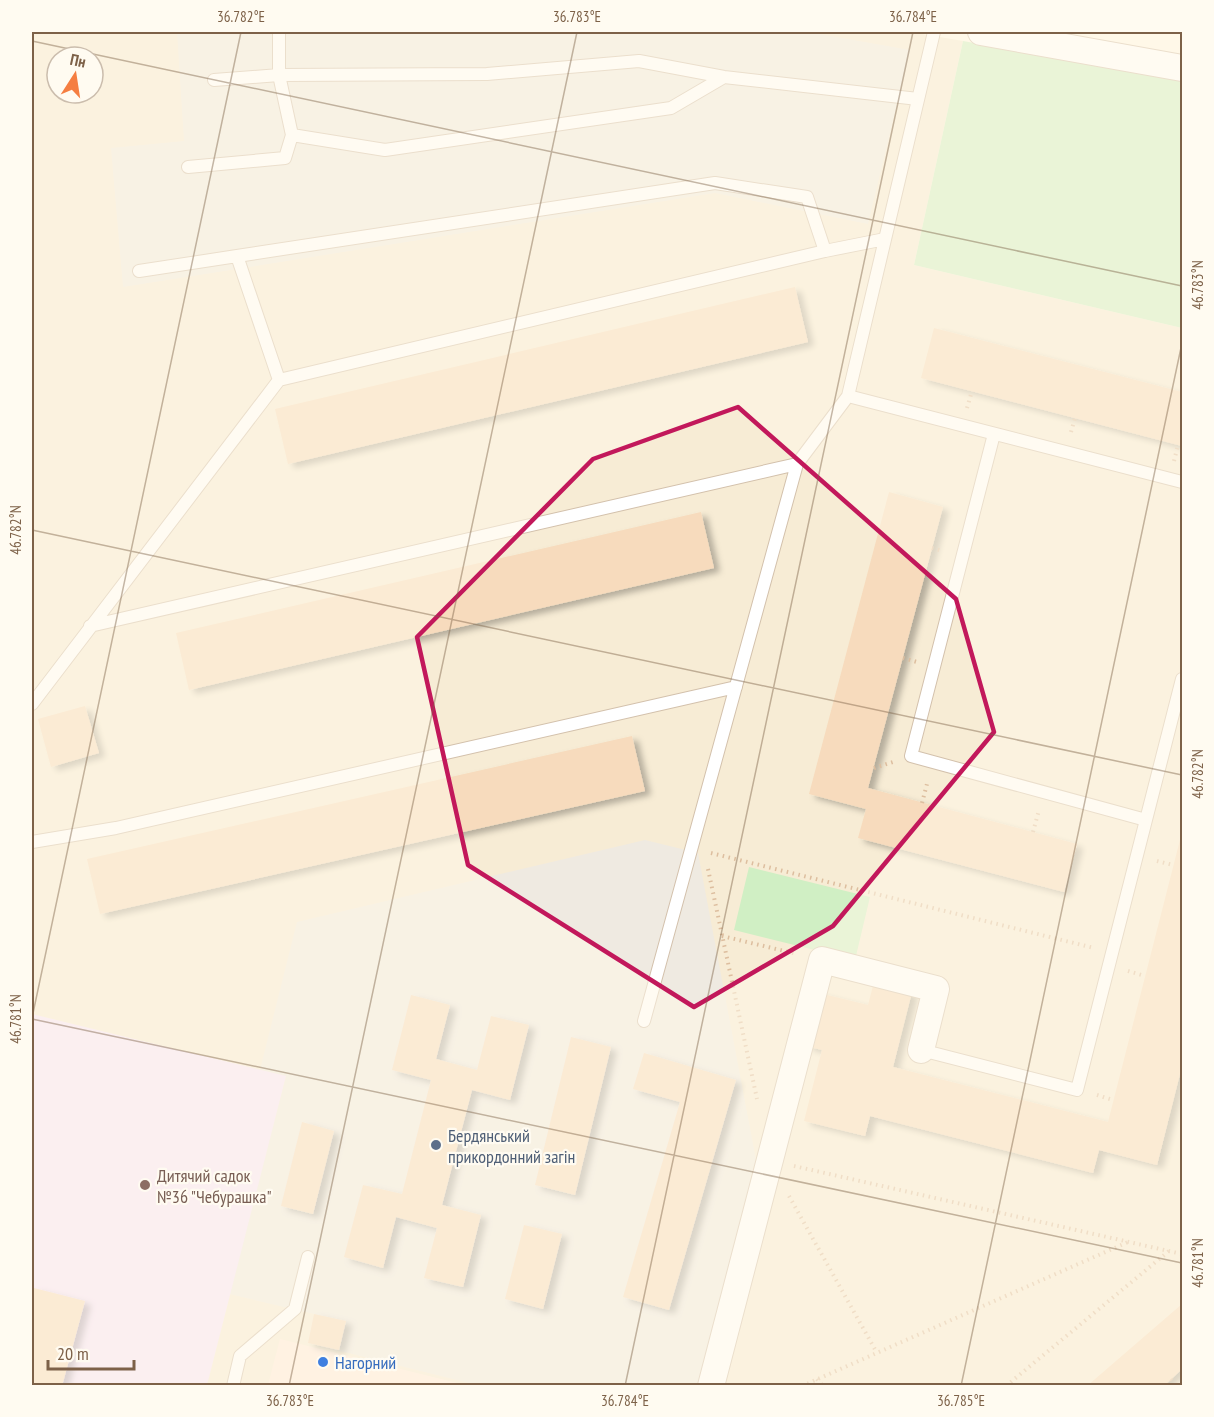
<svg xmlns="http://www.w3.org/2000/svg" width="1214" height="1417" viewBox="0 0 1214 1417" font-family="'PT Sans Narrow',sans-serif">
  <defs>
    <filter id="shadow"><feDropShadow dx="6" dy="4" stdDeviation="3" flood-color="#0004"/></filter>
  </defs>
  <rect width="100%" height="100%" fill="#fff8e8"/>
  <path fill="#f7ecd5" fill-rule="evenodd" d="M32,32H911L963,41L914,265L1182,328V1385H32ZM57,57H93V93H57Z"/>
  <path fill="#ffeadc" d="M280,1339L465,1385H268Z"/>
  <path fill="#efeae1" d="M177,32H808L910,50L868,224L715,193L123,287L111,148L184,141Z
    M645,840L698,853L756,1160L698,1385H477L308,1343L314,1314L229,1294L286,1077L260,1070L297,922Z"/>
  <path fill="#f6e4fb" d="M32,1014L286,1076L207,1385L32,1386Z"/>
  <path fill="#d0efc4" d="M963,41L1182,81V328L914,265Z
    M749,867L870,897L855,960L734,930Z"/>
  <path fill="#f7dbbd" filter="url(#shadow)" d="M795,287L808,342L288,464L275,409Z
    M934,328L1182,392V446L921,378Z
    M889,492L943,507L868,788L1077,844L1064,892L858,838L866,809L809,794Z
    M701,512L714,568L189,690L176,633Z
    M85,706L99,753L51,767L38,719Z
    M632,736L645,791L100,914L87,859Z
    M1182,832V1066L1157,1165L1099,1150L1093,1173L870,1116L865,1136L804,1121L822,1050L806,1046L819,993L868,1005L874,982L912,992L893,1067L1108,1122Z
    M411,995L450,1005L436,1059L477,1070L491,1016L529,1025L510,1100L472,1090L442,1205L481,1215L463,1287L424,1278L437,1228L396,1217L383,1268L344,1257L363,1185L402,1194L431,1080L392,1070Z
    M571,1037L611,1047L575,1195L535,1185Z
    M644,1053L736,1080L669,1310L623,1297L680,1102L633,1089Z
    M302,1122L334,1131L313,1214L281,1206Z
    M524,1225L562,1234L543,1309L505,1299Z
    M34,1288L85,1301L62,1386H32V1295Z
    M1182,1304V1369L1164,1386H1087Z
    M314,1314L346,1321L339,1350L308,1343Z"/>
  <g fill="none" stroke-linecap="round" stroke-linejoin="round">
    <g stroke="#d3c1ac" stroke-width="14">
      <path id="lane" d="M214,80L279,75L487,74L639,61L724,77L918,99
        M292,135L385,150L671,108L724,77
        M188,167L285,158L292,135L279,75V32
        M139,271L237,256
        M279,380L237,256L715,183L807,197L825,251
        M848,396L1182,482
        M994,434L911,756L1146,820
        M90,626L797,464
        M32,704L279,380L825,251L885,239
        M32,842L116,828L736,687
        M644,1021L797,464L848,396L934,32
        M921,1050L1077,1090L1182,679
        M233,1386L240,1356L295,1309L308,1257"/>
    </g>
    <g stroke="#d3c1ac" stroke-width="28">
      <path id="street" d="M981,32L1182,68
        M711,1386L822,960L936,989L921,1050"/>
    </g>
    <path stroke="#ddbe9f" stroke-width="4" stroke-dasharray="1.5 4.5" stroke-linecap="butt" d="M967,408L972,391
      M1071,432L1075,418
      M1174,461L1178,445
      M932,548L943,551
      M903,658L917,662
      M874,768L893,762
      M922,803L928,780
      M1033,832L1039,810
      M711,853L1094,948
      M1157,861L1173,865
      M708,869L757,1099
      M722,936L797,954
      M1128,971L1145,976
      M1097,1095L1113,1100
      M794,1166L1182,1254
      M789,1196L877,1353
      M817,1379L823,1386
      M1171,1379L1177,1386
      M802,1386L1128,1242
      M1006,1386L1169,1251"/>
    <use href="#lane" stroke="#fff" stroke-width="12"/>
    <use href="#street" stroke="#fff" stroke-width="26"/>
  </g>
  <path d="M0 0H1214V1417H0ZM738,407L956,599L994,732L833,926L694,1007L468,865L417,637L593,459Z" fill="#fff8e8" fill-opacity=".55" fill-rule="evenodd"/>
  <path fill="none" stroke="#c2185b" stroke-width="4.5" stroke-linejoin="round" d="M738,407L956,599L994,732L833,926L694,1007L468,865L417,637L593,459Z"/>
  <path fill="none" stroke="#7d6148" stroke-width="1.5" stroke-opacity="0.45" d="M32,41L1182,286M32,530L1182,775M32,1018L241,32M32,1019L1182,1263M289,1386L577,32M625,1386L913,32M961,1386L1182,343"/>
  <circle fill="#5c6f8a" stroke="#fffbf1" stroke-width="2" cx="436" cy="1145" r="6"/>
  <circle fill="#8d6e63" stroke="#fffbf1" stroke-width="2" cx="145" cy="1185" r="6"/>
  <circle fill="#3f7fe0" stroke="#fffbf1" stroke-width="2" cx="323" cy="1362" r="6"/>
  <g text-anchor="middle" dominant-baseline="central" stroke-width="4.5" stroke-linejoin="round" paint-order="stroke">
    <g font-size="18" fill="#4e5e75" stroke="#fffbf1" text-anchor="start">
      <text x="448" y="1135">Бердянський<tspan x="448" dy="21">прикордонний загін</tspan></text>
    </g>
    <g font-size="18" fill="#785e54" stroke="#fffbf1" text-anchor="start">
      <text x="157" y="1175">Дитячий садок<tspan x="157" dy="21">№36 "Чебурашка"</tspan></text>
    </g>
    <g font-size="18" fill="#366cbe" stroke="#fffbf1" text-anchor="start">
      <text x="335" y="1362">Нагорний</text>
    </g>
  </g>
  <rect width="1214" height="1417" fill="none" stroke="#fffbf1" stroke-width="66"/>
  <g transform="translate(75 75) rotate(12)"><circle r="28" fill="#fffbf1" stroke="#cbbdad" stroke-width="1.5"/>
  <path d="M0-4.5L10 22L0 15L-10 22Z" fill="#f57e41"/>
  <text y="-9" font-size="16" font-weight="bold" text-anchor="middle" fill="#7d6148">Пн</text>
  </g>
  <path d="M48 1360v9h86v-9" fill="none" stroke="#7d6148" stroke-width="3"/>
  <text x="57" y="1360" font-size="18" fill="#7d6148" stroke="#fffbf1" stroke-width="4.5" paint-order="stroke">20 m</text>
  <rect x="33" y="33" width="1148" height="1351" fill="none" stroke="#7d6148" stroke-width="2"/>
  <g font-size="15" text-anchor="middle" fill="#7d6148">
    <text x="241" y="22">36.782°E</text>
    <text x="577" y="22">36.783°E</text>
    <text x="913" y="22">36.784°E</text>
    <text transform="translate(1198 285) rotate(-90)" y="5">46.783°N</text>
    <text transform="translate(16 530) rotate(-90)" y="5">46.782°N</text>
    <text transform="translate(1198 774) rotate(-90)" y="5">46.782°N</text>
    <text transform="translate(16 1019) rotate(-90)" y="5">46.781°N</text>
    <text transform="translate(1198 1263) rotate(-90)" y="5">46.781°N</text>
    <text x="290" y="1406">36.783°E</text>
    <text x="625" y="1406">36.784°E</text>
    <text x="961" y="1406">36.785°E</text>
  </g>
</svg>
